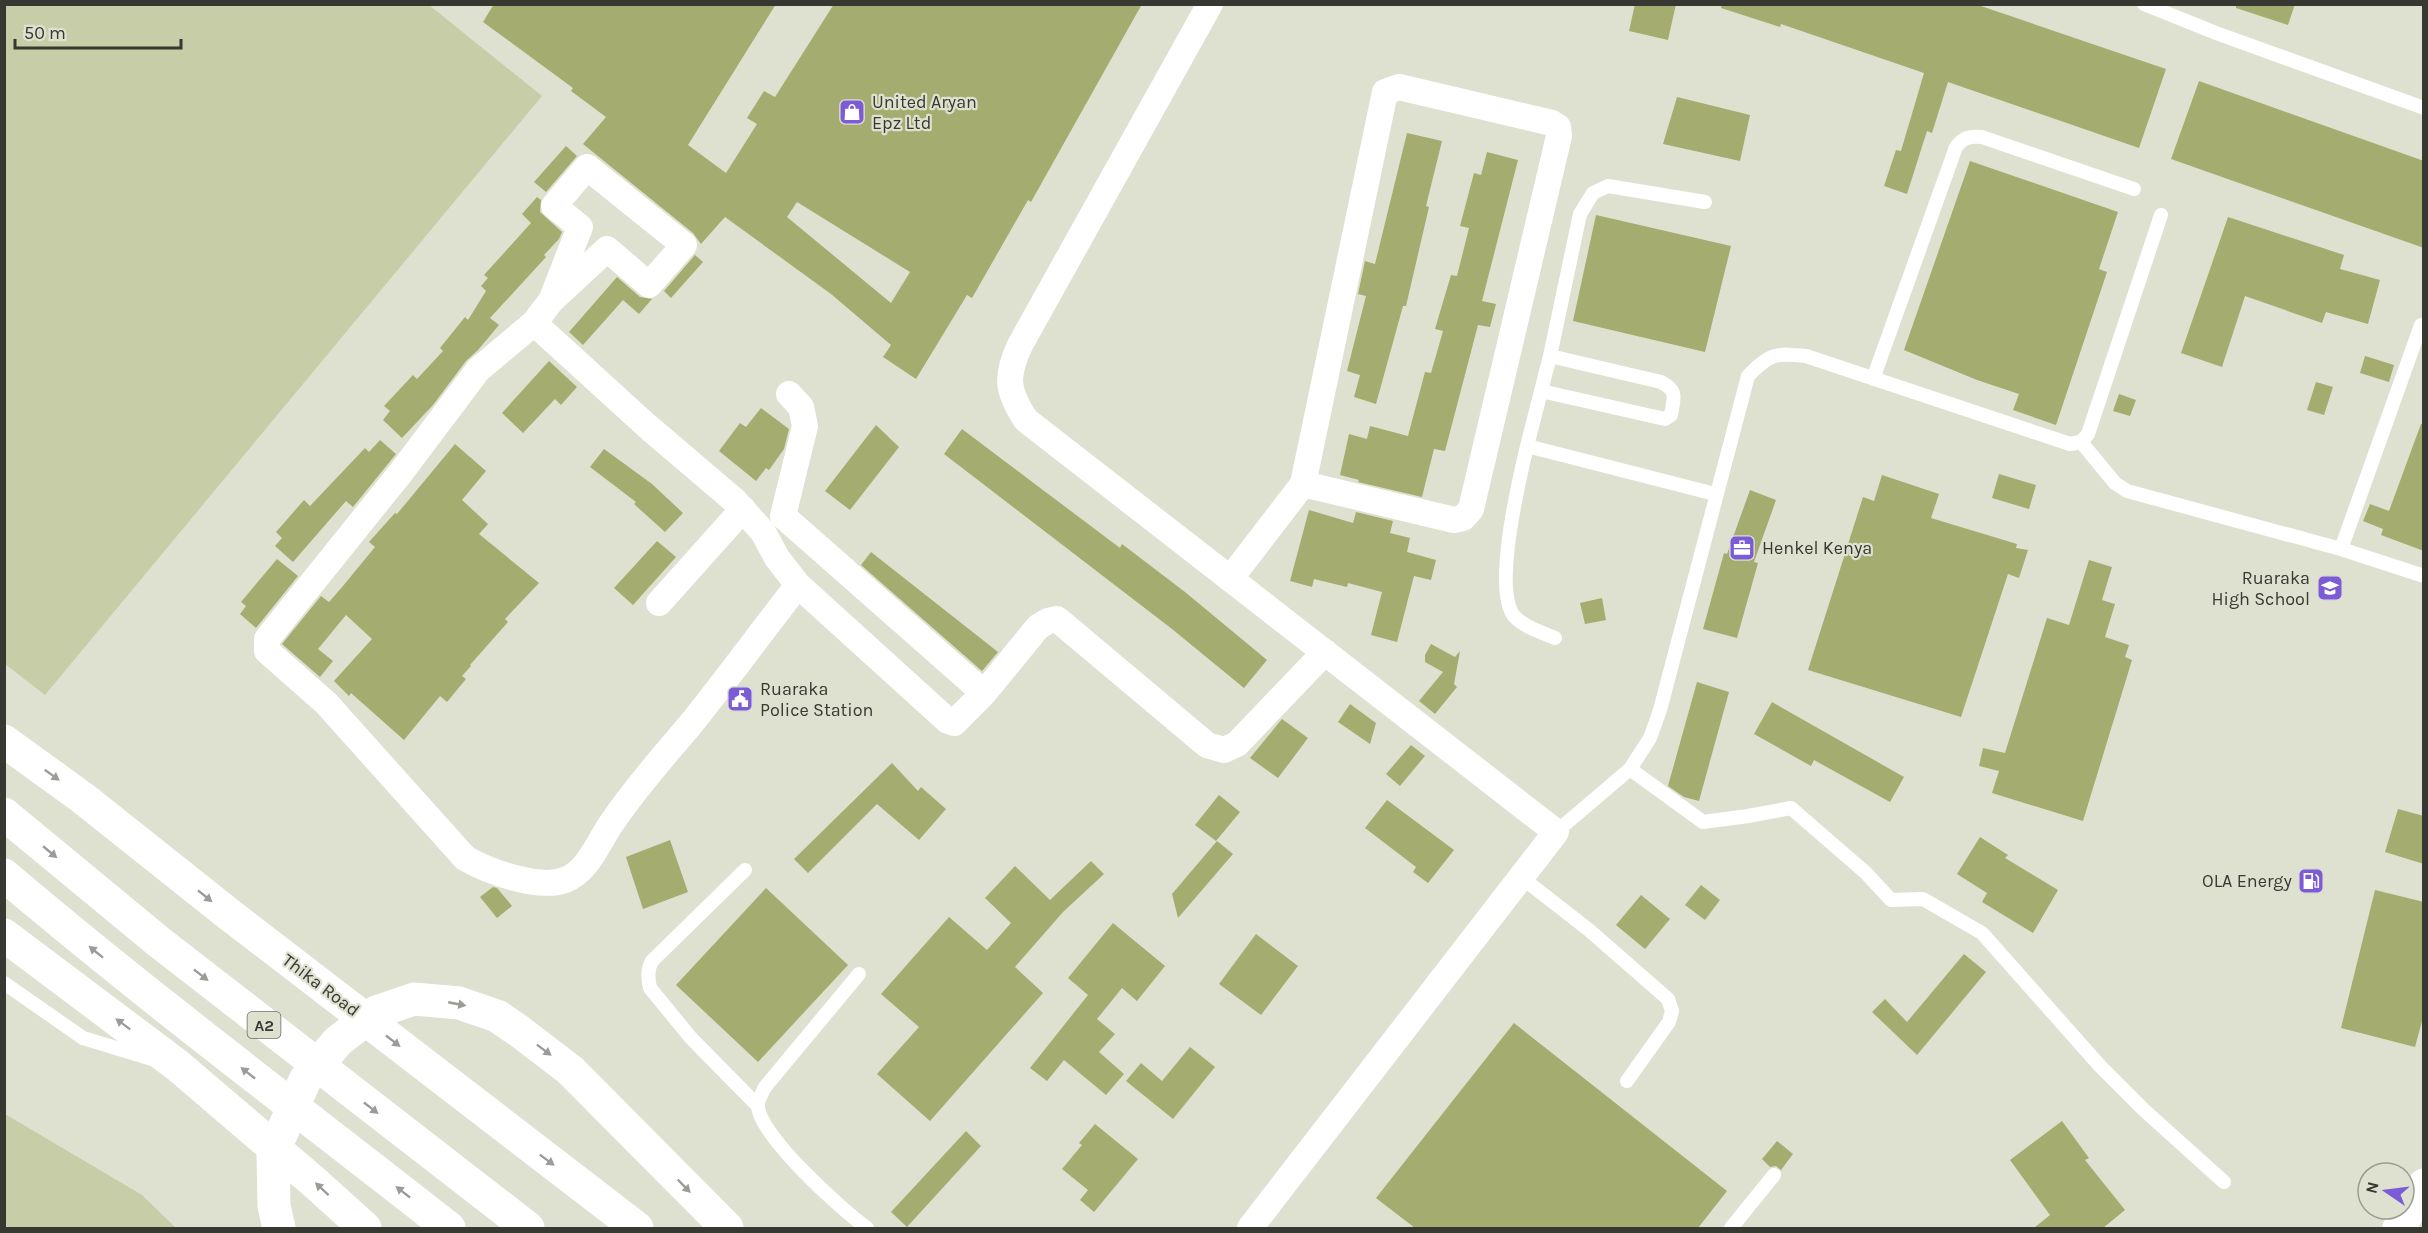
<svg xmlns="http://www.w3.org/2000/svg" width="2428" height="1233" viewBox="0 0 2428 1233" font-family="Karla,sans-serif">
  <rect width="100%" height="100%" fill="#dee1d0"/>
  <path fill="#c7cda7" d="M4,5H429L542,96L45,695L5,664Z
    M5,1114L142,1195L176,1228H5Z"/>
  <path fill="#a4ac6f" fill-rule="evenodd" d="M494,4H776L688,145L726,173L757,124L747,118L764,91L775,97L834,4H1142L1031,202L1028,200L972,298L967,295L916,379L883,357L891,345L831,294L725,217L701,244L693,233L583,144L606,117L571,91L573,88L483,22ZM797,202L910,272L891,303L787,217Z
    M1635,4H1676L1668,40L1629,31Z
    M1722,4H1975L2166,69L2139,148L1948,82L1932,133L1927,131L1907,194L1884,186L1896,150L1901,151L1924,73L1781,24L1780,27L1721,8Z
    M2236,4H2295L2288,25L2236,8Z
    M2199,81L2424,161V248L2171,159Z
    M1677,97L1750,115L1740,161L1663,144Z
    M1407,133L1442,141L1426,206L1429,207L1406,306H1403L1376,404L1354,397L1360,375L1347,371L1366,296L1358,294L1365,261L1375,264Z
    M566,146L577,156L546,192L534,182Z
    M1487,152L1518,160L1482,301L1496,304L1490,327L1478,325L1445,451L1434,449L1422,497L1358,482L1359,480L1340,475L1349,434L1367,439L1370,426L1408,436L1425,372L1431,373L1443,331L1435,329L1451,275L1457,276L1469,228L1460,226L1474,173L1481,175Z
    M1970,161L2118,212L2099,269L2107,272L2056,425L2013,410L2019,394L1977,380L1904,350Z
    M537,197L541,200L540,212L562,232L559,239L544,255L546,257L490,318L499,325L478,350L466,361L433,405L402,438L383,420L390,411L384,406L413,375L417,379L443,351L440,348L465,317L468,320L486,291L481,286L488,278L484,275L531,223L522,214Z
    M1596,215L1731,246L1705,352L1573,321Z
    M2228,217L2344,255L2340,269L2380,280L2368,324L2326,312L2322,323L2245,296L2222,367L2181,353Z
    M695,255L703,262L671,298L664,291Z
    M617,277L640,297L652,299L639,314L623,300L583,345L569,332Z
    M2365,356L2394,365L2389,382L2360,373Z
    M549,361L577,387L561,405L555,399L523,433L502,413Z
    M2316,382L2333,387L2324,415L2307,410Z
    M2119,394L2136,400L2130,416L2113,411Z
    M761,408L789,429L784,449L769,470L766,468L756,481L719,451L740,423L746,427Z
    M2421,424H2424V551L2381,535L2383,529L2363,521L2370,504L2389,511Z
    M876,425L899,447L850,510L825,491Z
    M962,429L1120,548L1122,544L1185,592L1267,660L1244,688L1172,629L944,454Z
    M380,440L396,454L353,507L346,501L293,562L275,546L282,538L276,532L304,500L310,506L365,448L369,452Z
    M455,444L486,471L462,500L488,524L479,534L539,583L505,619L508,622L470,665L471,666L462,676L466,679L447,702L440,696L404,740L351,693L349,696L334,681L372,639L346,615L318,649L333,661L320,677L282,644L321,596L329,602L343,586L375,547L369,542L395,513L397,514Z
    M604,449L652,484L683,513L665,532L634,504L636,502L590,467Z
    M1999,474L2036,485L2029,509L1992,498Z
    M1882,475L1939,494L1931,518L2017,544L2016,548L2028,550L2019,578L2008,574L1961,717L1808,670L1863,497L1874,501Z
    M1750,490L1776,500L1754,562L1758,563L1737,638L1703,629L1724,553L1727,554Z
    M1309,510L1353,523L1356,512L1393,521L1390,533L1410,538L1407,552L1436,560L1431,580L1414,576L1397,642L1371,635L1382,592L1348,583L1347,587L1314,579L1312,587L1290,581Z
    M657,541L676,557L633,605L614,588Z
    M871,552L998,652L982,671L861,565Z
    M277,559L298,576L256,628L240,614L246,606L241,602Z
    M2089,560L2112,567L2102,600L2115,604L2105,637L2129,645L2125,657L2132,660L2083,821L1992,793L1999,771L1979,766L1983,748L2005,753L2047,618L2069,625Z
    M1602,598L1606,620L1585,624L1580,603Z
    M1431,644L1455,657L1460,651L1454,684L1457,687L1435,714L1419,701L1443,672L1425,662V655Z
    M1697,682L1729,692L1699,801L1684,797L1668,786Z
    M1772,702L1904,777L1890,802L1814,760L1811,766L1754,734Z
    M1350,704L1376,723L1370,744L1338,722Z
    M1282,719L1308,738L1278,778L1250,758Z
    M1411,745L1425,756L1400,786L1386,774Z
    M892,763L918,791L921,787L946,809L919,840L877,804L808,873L794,859Z
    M1219,795L1240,812L1216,841L1195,825Z
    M1387,800L1454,850L1428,883L1413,872L1416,867L1365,828Z
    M2398,809L2424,816V864L2385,852Z
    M1980,837L2008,855L2005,858L2058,890L2033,933L1982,902L1987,893L1957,874Z
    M670,840L688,892L643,909L626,857Z
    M1217,841L1233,854L1178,918L1172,894Z
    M1091,861L1104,874L1063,912L1015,967L1043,993L930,1121L877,1074L919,1027L881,994L949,917L987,950L1011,923L985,898L1015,866L1050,900Z
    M1701,885L1720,900L1705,920L1685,905Z
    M493,887L497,888L512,906L497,918L480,897Z
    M766,888L848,965L758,1062L676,985Z
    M2375,890L2424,902V1014L2415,1047L2341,1028Z
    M1641,895L1670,919L1645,949L1616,925Z
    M1113,923L1165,966L1137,1001L1122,988L1097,1019L1115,1034L1099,1052L1124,1074L1106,1095L1064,1060L1047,1081L1030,1068L1088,995L1068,978Z
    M1256,934L1298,966L1261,1015L1219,984Z
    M1964,954L1986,972L1917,1055L1872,1012L1885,999L1907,1022Z
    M1514,1023L1727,1191L1698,1228H1415L1376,1198Z
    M1190,1047L1215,1067L1173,1119L1126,1081L1141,1063L1162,1081Z
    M2062,1121L2089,1158L2085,1160L2125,1210L2103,1228H2034L2050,1215L2010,1160Z
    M1095,1124L1138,1159L1094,1212L1080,1200L1088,1190L1062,1169L1082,1145L1079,1143Z
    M966,1131L981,1146L907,1227L891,1212Z
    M1777,1141L1793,1154L1781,1170L1776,1166L1770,1167L1762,1159Z"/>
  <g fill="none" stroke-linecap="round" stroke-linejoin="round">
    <path stroke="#fff" stroke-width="14" d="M2144,4L2216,33L2424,108
      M1705,202L1608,186L1593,193L1580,214L1550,356L1527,446L1715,494
      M1873,379L1956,147C1964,137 1969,136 1982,137L2134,189
      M1541,391L1665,419L1671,415C1674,397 1678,391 1661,382L1550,356
      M2081,442L2088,434L2161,215
      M1527,446C1519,480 1493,589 1514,616C1524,627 1541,632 1555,638
      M2341,549L2421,325
      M1630,769L1703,822L1748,816L1791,808L1866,873L1891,900L1923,899L1982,933L2100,1066L2144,1110L2224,1182
      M1556,832L1630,769L1650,738L1660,710L1748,376C1770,353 1776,353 1806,356L2070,444L2081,442L2115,483L2127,491L2341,549L2424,576
      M745,870L652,961C647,970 648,977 650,988L691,1038L757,1105
      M1521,877L1589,930L1668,999L1672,1011L1669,1022L1627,1081
      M859,974L765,1087C763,1092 758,1099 758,1104C755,1132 844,1212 867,1228
      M4,983L83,1038L152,1059
      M1731,1228L1774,1175"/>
    <path stroke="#fff" stroke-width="26" d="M1210,4L1020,345C1005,377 1007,391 1026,420L1556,832L1250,1228
      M534,323L551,301L580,227L554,206L587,167L684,245L649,285L607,249L551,301
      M789,394L801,407L805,426L783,516L984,693L1038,627L1048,621L1057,619L1207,745L1224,750L1237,744L1325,652
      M1230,579L1303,484L1385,92L1399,87L1552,123L1558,127L1559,136L1471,509L1463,518L1454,520L1303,484
      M798,585C762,631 727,679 690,725C663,757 636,787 613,821C599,840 589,871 565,880C539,890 487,871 465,858L326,703L267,651V639L402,471L478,370L534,323L647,426L735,501L763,532L777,558L798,585L948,721L954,723L984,693
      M659,603L743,509"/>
    <path stroke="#fff" stroke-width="33" d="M4,741L84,799L226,912L637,1228
      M4,935L177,1065L314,1182L365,1228"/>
    <path stroke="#fff" stroke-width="33" d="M279,1228L274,1206L273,1153L305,1080L338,1041L376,1012L414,999L459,1003L497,1016L519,1031L570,1070L727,1228
      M2399,1228L2424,1185"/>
    <path stroke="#fff" stroke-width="33" d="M4,814L159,942L528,1228
      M4,875C149,998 300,1111 449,1228"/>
  </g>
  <defs><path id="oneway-solid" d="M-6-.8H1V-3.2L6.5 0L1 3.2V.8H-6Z" transform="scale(1.5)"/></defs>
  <g fill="#9b9c98">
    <use href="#oneway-solid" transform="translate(52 775) rotate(36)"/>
    <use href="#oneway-solid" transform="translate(50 852) rotate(40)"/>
    <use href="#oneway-solid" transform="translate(205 896) rotate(39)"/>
    <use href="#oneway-solid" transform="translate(96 952) rotate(-141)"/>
    <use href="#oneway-solid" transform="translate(201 975) rotate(38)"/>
    <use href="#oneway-solid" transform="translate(457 1004) rotate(11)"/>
    <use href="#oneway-solid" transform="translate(123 1024) rotate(-143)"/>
    <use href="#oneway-solid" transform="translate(393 1041) rotate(38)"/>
    <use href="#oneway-solid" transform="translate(544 1050) rotate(37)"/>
    <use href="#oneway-solid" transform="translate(248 1073) rotate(-142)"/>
    <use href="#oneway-solid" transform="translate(371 1108) rotate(38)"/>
    <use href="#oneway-solid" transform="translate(547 1160) rotate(37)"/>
    <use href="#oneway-solid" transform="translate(684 1186) rotate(46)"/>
    <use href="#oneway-solid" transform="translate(322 1189) rotate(-137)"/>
    <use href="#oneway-solid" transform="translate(403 1192) rotate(-142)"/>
  </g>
  <defs>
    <g id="shop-square" transform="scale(1.35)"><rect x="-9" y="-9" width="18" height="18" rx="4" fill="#7c5bd6" stroke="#dee1d0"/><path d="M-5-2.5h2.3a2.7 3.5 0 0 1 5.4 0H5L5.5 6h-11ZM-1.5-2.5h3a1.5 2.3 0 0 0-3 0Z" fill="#fff"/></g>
    <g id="office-square" transform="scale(1.35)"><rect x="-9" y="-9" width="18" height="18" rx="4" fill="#7c5bd6" stroke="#dee1d0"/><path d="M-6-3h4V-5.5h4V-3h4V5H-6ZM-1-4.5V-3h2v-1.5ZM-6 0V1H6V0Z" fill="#fff"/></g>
    <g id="school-square" transform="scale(1.35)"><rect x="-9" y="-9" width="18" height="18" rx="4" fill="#7c5bd6" stroke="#dee1d0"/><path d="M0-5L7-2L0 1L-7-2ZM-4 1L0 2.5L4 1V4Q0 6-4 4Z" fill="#fff"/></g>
    <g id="civic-square" transform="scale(1.35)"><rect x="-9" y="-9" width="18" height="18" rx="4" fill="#7c5bd6" stroke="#dee1d0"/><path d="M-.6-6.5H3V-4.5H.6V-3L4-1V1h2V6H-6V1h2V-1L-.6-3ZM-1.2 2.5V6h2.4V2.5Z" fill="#fff"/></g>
    <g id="fuel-square" transform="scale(1.35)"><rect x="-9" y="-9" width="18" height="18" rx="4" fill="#7c5bd6" stroke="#dee1d0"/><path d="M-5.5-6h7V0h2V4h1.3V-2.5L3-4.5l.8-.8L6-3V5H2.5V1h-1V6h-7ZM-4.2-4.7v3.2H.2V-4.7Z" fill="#fff"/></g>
  </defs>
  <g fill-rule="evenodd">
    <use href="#shop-square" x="852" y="112"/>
    <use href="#office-square" x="1742" y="548"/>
    <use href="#school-square" x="2330" y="588"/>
    <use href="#civic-square" x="740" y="699"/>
    <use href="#fuel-square" x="2311" y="881"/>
  </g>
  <g text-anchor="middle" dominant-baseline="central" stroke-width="4.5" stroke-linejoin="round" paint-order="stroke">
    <rect fill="#dee1d0" stroke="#696b61" stroke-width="1.5" x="247.5" y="1012" width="33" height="26" rx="4.5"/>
    <g font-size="16" font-weight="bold" fill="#373831">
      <text x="264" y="1025">A2</text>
    </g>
    <g font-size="18" fill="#373831" stroke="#dee1d0" text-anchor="start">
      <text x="872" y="102">United Aryan<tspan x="872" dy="21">Epz Ltd</tspan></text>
      <text x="1762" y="548">Henkel Kenya</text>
      <text x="2310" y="578" text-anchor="end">Ruaraka<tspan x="2310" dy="21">High School</tspan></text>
      <text x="760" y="689">Ruaraka<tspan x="760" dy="21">Police Station</tspan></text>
      <text x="2292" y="881" text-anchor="end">OLA Energy</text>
    </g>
    <g font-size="18" fill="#373831" stroke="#dee1d0">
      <text transform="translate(321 985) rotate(37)">Thika Road</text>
    </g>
  </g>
  <rect width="2428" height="1233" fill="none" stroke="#373831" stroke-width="12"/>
  <g transform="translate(2386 1191) rotate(284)"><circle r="28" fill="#dee1d0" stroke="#9b9d90" stroke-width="1.5"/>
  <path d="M0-4.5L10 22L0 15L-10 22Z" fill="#7c5bd6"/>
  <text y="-9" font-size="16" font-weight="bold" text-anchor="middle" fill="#373831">N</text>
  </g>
  <path d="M15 39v9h166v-9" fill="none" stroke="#373831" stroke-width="3"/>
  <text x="24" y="39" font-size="18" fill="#373831" stroke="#dee1d0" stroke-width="4.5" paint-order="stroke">50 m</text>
</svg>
